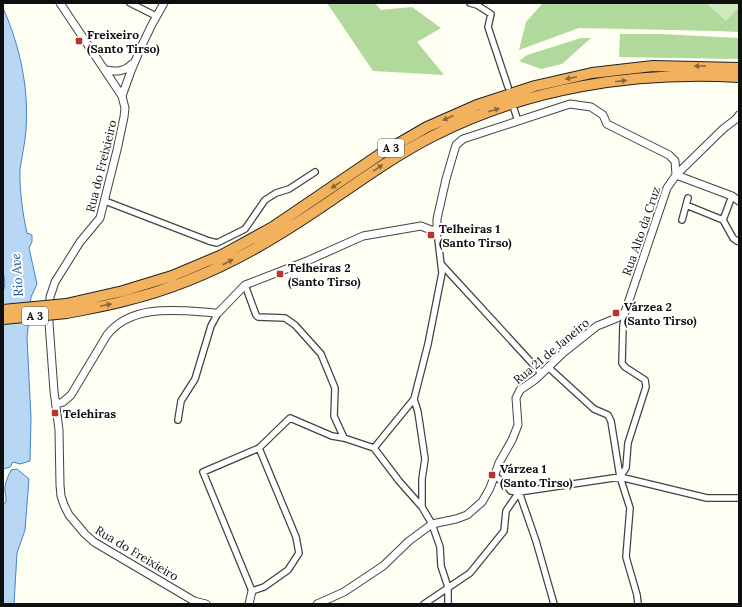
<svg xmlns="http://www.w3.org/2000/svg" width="742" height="607" viewBox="0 0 742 607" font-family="Lora,serif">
  <rect width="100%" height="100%" fill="#fffef2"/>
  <path fill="#cee9bb" d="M706,3H739V7L726,22Z"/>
  <path fill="#b0d99b" d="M327,3H375L381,10L412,7L441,28L417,42L444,75L373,71Z
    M543,3H706L726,21L739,7V32L717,31L579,28L519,50L526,22Z
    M620,34H660L739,38V59L619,57Z
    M581,38H591L562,64L541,69L519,61L527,55Z"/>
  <path fill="#b7d7f5" stroke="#4084cb" d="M3,8C20,46 29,88 26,130C25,143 22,156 20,169C19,187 23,216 27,233L32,235V242L29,248L37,284L31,297L27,338L31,418L30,461L20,464L13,462L10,467L3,469V294L5,283L3,271Z
    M17,469L29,479L25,530L17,553L14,604H3V504L6,502C6,498 6,496 5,492C4,485 8,476 11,470Z"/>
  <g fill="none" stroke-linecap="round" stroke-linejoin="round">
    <g stroke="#424242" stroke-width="8">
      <path id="minor" d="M130,3L156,16
        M470,3L477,5L491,14L488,27L508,87
        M514,109L518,121
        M105,201L209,241L217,243L245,229L265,200L276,193L289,189L315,172
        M686,205L723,220L733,238L737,241
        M682,220L688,198
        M723,220L732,196
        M437,231L442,273L428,344L414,399L418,412L425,459L422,479V507L432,524L440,547L441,566L448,587V604
        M442,265L541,373
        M245,285L256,315L258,317L285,318L295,325L321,354L335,388L334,416L344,438
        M548,367L594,409L608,415L611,421L620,477L630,508L626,557L637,595L638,604
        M414,399L374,448L399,481L422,507
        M178,420L181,401L195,379L211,326L218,313
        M259,448L296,537L299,553L288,570L264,587L252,591L203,472L259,448L290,418L332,436L344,438L374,448
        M495,476L504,483L511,491L519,492L536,541L554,604
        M620,477L626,468L628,443L646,387L645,380L625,367L622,363L623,326L625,312
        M424,604L470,573L504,531L506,511L519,492L620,477L707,498H739"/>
    </g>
    <g stroke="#424242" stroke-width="9">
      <path id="tertiary" d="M60,3L122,96L125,108L124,117L117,150L100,218L80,242L55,282L50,297L49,323L54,391L59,430L60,485L61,496L64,505L69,515L85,534L94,542L194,601L206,604
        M105,70C116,72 124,72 132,64
        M122,96C133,63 146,33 164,3
        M676,175L732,196L739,201
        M57,404L63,402L71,395L107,335C133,302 181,311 218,313L245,285L307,261L363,236L421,226L431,230L437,231V219L446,179L456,145L463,139L570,104L591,107L603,115L607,124L669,155L675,161L676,175
        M249,604L252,591
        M317,604L344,592L383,566L409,541L432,524L456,519L467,515L482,502L490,488L499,463L512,440L518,425L516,398L520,390L536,379L563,353L597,326L617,318L625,312L667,188L676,175L723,129L736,119L739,115"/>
    </g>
    <g stroke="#202020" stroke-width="12">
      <path id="motorway" d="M66,304L123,291L172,276L222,255L273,227L382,153L427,127L477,105L535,86L592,73L653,66L739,68
        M67,313C86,309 106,306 124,301C178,288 231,264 278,235C330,204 377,165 431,137C525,88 634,71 739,77"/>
    </g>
    <use href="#minor" stroke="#fff" stroke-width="5.5"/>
    <use href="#tertiary" stroke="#fff" stroke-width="7"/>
    <use href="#motorway" stroke="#f1b15d" stroke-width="10"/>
    <g stroke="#202020" stroke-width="12" stroke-linecap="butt">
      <path id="motorway-bridge" d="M3,310L66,304
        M3,319L67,313"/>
    </g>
    <use href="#motorway-bridge" stroke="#f1b15d" stroke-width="10"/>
  </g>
  <defs><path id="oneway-solid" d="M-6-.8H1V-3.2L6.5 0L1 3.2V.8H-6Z"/></defs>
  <g fill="#8b683a">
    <use href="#oneway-solid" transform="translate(700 66) rotate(-180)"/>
    <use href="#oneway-solid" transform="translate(571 78) rotate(168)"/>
    <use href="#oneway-solid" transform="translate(621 81) rotate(-7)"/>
    <use href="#oneway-solid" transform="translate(494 110) rotate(-18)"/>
    <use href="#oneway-solid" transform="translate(448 118) rotate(156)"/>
    <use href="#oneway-solid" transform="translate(378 168) rotate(-34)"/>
    <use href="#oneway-solid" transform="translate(336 185) rotate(146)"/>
    <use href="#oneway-solid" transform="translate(228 262) rotate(-27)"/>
    <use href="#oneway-solid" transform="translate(106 305) rotate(-12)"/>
  </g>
  <g fill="#bd3329" stroke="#fff" stroke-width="1.5">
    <rect x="75" y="37" width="8" height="8" rx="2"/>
    <rect x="427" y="231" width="8" height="8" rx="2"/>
    <rect x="276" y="270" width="8" height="8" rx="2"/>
    <rect x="612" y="309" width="8" height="8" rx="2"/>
    <rect x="51" y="409" width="8" height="8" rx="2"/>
    <rect x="488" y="471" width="8" height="8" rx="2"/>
  </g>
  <g text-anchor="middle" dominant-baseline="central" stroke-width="4" stroke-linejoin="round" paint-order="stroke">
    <g fill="#fff" stroke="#575757" stroke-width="1">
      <rect x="378" y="139" width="26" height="18" rx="3"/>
      <rect x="22" y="307" width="26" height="18" rx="3"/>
    </g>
    <g font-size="11" font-weight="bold" fill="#0f0f0f">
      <text x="391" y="148">A 3</text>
      <text x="35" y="316">A 3</text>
    </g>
    <g font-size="12" font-weight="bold" fill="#0f0f0f" stroke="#fff" text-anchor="start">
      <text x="87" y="34">Freixeiro<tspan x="87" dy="14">(Santo Tirso)</tspan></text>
      <text x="439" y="228">Telheiras 1<tspan x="439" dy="14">(Santo Tirso)</tspan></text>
      <text x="288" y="267">Telheiras 2<tspan x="288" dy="14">(Santo Tirso)</tspan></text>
      <text x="624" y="306">Várzea 2<tspan x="624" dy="14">(Santo Tirso)</tspan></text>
      <text x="63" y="413">Telehiras</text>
      <text x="500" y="468">Várzea 1<tspan x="500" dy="14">(Santo Tirso)</tspan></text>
    </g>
    <g font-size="12" fill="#0f0f0f" stroke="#fff">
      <text transform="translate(101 166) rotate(-76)">Rua do Freixieiro</text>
      <text transform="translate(641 231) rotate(-71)">Rua Alto da Cruz</text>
      <text transform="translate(551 351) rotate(-40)">Rua 21 de Janeiro</text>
      <text transform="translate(137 553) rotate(31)">Rua do Freixieiro</text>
    </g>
    <g font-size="13" font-style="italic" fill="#1a56a0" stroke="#fff">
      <text transform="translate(17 275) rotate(-94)">Rio Ave</text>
    </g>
  </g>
  <rect width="742" height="607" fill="none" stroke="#0f0f0f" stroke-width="8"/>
</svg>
